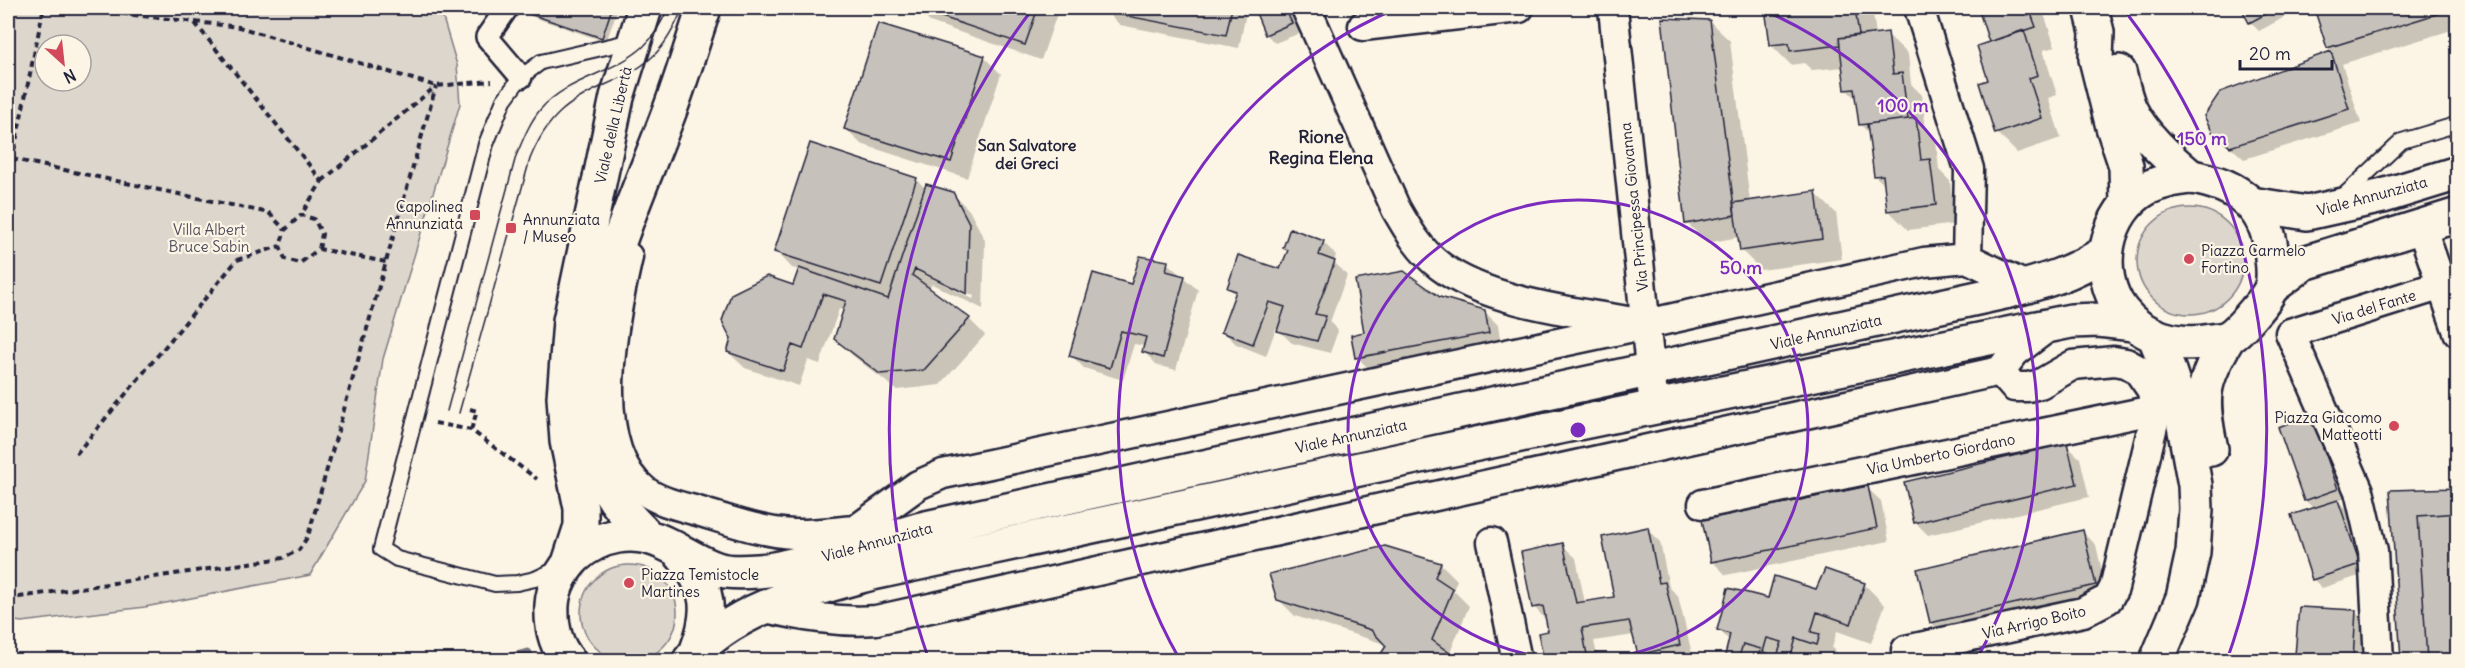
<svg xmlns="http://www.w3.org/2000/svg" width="2465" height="668" viewBox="0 0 2465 668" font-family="Delius,sans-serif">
  <rect width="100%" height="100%" fill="#fcf5e5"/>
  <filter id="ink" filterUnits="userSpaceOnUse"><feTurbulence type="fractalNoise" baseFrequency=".0167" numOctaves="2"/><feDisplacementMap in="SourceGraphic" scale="12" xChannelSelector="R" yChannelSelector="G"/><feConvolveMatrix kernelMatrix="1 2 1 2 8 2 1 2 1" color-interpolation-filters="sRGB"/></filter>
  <g filter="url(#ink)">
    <path fill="#dcd6cc" stroke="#7f7c84" stroke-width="1.5" fill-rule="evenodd" d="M8,8H440L457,65L460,104L383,359L365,481L310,575L145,607L22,622L8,620ZM45,45H81V81H45Z
      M2137 261a53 53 0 1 1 106 0a53 53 0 1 1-106 0Z
      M581 613a48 48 0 1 1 96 0a48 48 0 1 1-96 0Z"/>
    <path fill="#0003" fill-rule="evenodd" d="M513,8H618L606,42L527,15L524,12L522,14Z
      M915,8H1059L1041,60L930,22Z
      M1108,8H1247L1239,48L1120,25L1107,12Z
      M1255,8H1289L1300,33L1275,43L1266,34Z
      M1365,8H1443L1377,20Z
      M1767,8H1867L1873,13L1876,35L1887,34L1908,54L1911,84L1922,95L1926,130L1936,140L1939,170L1950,181L1955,224L1908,230L1888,210L1886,186L1875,176L1870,134L1860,124L1857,100L1847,90L1844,67L1812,70L1804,63L1791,65L1771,45Z
      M1980,8H2042L2055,47L2043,50L2057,95L2048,98L2061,138L2017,153L1997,133L1990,81L1991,43Z
      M2242,8H2294L2296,11L2259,31L2250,22Z
      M2316,8H2458V28L2342,64L2361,123L2244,159L2215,133L2221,93L2333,52L2328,47Z
      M1709,21L1730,41L1750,202L1815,193L1836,213L1842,259L1761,270L1741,250L1739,237L1707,243L1687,223Z
      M879,24L985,58L1001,74L967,178L861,144L845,128Z
      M916,179L926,189L952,193L969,210L985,240L983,309L932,284L929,289L969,319L985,335L940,385L897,390L852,355L836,339L844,311L839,309L820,364L808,360L799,386L745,368L728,352L794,287L800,270L792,268L776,251ZM919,269L974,296L973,299L919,272Z
      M1323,242L1336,255L1334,262L1347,275L1330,322L1338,331L1330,353L1292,343L1276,328L1266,356L1236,344L1223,331L1236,295L1229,288L1281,271L1289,252L1284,247Z
      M1167,263L1198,290L1176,370L1157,365L1144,352L1145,346L1134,344L1123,380L1084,368L1071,355L1132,286Z
      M1439,298L1484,311L1498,325L1501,346L1370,370L1357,357L1366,333Z
      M2321,426L2346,498L2338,501L2347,510L2368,573L2322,588L2313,579L2314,509L2305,500Z
      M2066,445L2080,458L2089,497L1928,535L1915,522Z
      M1867,488L1881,501L1889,541L1726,575L1713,562Z
      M2458,490V660H2403L2392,492Z
      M1647,529L1660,542L1669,587L1678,596L1693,658L1682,660H1645L1639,655L1634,635L1594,641L1598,660H1545L1540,635L1550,632L1547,621L1534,607L1562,545L1576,558L1585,603L1616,598Z
      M2083,532L2096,545L2108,598L1944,636L1931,622Z
      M1384,548L1441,564L1457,580L1453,590L1469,606L1449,655L1456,660H1378L1388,645L1295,616L1278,599Z
      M1826,571L1865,585L1885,605L1871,643L1837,631L1832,648L1839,656L1838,660H1827L1816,657L1815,660H1725L1730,641L1719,630L1770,600L1817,591Z
      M2355,612L2369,625L2366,660H2235V656H2296Z"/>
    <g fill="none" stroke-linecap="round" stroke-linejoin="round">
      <path stroke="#78757e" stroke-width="9" d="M500,660L528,653"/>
    </g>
    <path fill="#c6c1bb" stroke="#22223b" stroke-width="1.5" fill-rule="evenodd" d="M522,8H612L602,38L521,11Z
      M915,8H1038L1025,45Z
      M1107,8H1232L1226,35L1106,12Z
      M1254,8H1285L1292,23L1265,35Z
      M1765,8H1855L1859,35L1839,38L1840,45L1790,51L1789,43L1770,45Z
      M1978,8H2029L2036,27L1989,42Z
      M2241,8H2277L2249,23Z
      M2314,8H2456L2327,48Z
      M1662,18L1710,20L1735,215L1685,224Z
      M878,23L985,56L951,162L844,129Z
      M2024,30L2038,75L2029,78L2042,118L1995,134L1979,83L1988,80L1977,46Z
      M1888,32L1893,74L1902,73L1908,119L1859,125L1854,89L1845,90L1839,38Z
      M2331,51L2349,109L2230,147L2213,133L2204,116L2220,92Z
      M1916,118L1921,160L1930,159L1936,205L1887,211L1883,175L1874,176L1867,124Z
      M810,143L917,178L881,286L774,252Z
      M926,184L953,192L969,223L967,294L915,269L912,275L970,318L924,370L880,374L834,339L846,301L823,294L803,349L792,345L783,371L727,352L731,339L722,321L731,294L767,276L793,285L799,268L888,299Z
      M1816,191L1822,239L1740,251L1733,203Z
      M1290,228L1324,241L1319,255L1335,261L1315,314L1326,316L1317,341L1277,331L1285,307L1269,302L1253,344L1221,332L1236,291L1227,288L1238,255L1280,269L1288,250L1283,248Z
      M1140,256L1168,261L1166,271L1185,276L1163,358L1142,352L1146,337L1121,331L1110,368L1069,356L1093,273L1131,284Z
      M1404,271L1440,297L1485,310L1489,333L1355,358L1351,335L1364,332L1355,280Z
      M2312,415L2338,489L2304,501L2278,427Z
      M2067,443L2077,484L1914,523L1904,482Z
      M1868,486L1877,528L1711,562L1702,520Z
      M2458,488V513L2418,516L2427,660H2401L2390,490Z
      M2338,500L2360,564L2312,580L2291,515Z
      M2458,513V660H2427L2418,516Z
      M1648,527L1659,583L1665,582L1680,645L1638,655L1629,621L1582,628L1588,660H1544L1538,633L1548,631L1543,606L1532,608L1521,552L1563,543L1576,603L1614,597L1602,537Z
      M2083,530L2096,585L1930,623L1917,569Z
      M1385,546L1441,563L1435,577L1453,589L1432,640L1459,660H1377L1386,646L1371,630L1277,600L1269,574Z
      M1825,569L1865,583L1851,624L1817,612L1811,632L1820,634L1817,645L1796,638L1790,660H1724L1730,634L1717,630L1728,588L1768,598L1774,576L1816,589ZM1767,638L1782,642L1777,656L1763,652Z
      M2454,571H2458V623Z
      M2299,607L2356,610L2353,660H2234V654L2295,655Z
      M1743,644L1761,649L1758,660H1738Z"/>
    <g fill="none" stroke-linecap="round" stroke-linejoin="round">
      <g stroke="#22223b" stroke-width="18">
        <path id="service" d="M2341,198L2402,141L2458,124
          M559,568L535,579L517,583L495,584L397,559L381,549L486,144L504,100L521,77L541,62L632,41"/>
      </g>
      <g stroke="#22223b" stroke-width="26">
        <path id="pedestrian" d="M507,8L487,37L521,77"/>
      </g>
      <g stroke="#22223b" stroke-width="33">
        <path id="minor" d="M1306,8L1396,209C1408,230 1420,251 1440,266C1487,302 1576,312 1633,322
          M1613,8L1654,407
          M1919,8L1969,169L1967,258
          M1363,26L1519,8
          M2421,226L2458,332
          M628,257C614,319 586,446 645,491C661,503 685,507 704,513C733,522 762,532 793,534C820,535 847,529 874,529
          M1703,504L2172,406
          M857,529L918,485L943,474L1647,324L1924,262L1967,258L2026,286
          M1492,542L1517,660
          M765,608C803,616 838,623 876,620L2000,371L2015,352L2048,327
          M1906,650L2083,612L2108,599L2114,588L2157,409L2151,389L2137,369L2126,363L2114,361L2073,365L2040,384L2028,387H2014L2000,371
          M2379,660L2373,551L2359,491L2290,333L2458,280"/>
      </g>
      <g stroke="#22223b" stroke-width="38">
        <path id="secondary" d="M2091,8L2097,32L2096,59L2113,127L2126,166L2127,204
          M2119,72C2122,84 2125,98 2130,109C2143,136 2169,158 2191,177
          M2251,204L2307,213L2383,196L2458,173
          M2272,287L2304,263L2458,215"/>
      </g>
      <g stroke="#22223b" stroke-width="38">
        <path id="primary" d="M2191,177C2238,184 2269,208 2272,258C2273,266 2274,277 2272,285C2270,294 2260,305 2255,311C2247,320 2239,331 2229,337C2224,340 2217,340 2211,341C2179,347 2143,338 2122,311C2093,273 2105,211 2147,188C2162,181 2175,179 2191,177Z
          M2154,335L2169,371L2180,404L2195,485L2196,509L2193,552L2183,598L2157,660
          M2211,449C2200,397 2201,383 2228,338
          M648,537C633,521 614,504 606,483C553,363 630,219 671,107C683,74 693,41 704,8
          M679,552C710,588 713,609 696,653
          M569,563L581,526V508L567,441L564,397L570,321L617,97L645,8
          M568,660C555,645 551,625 552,605C553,587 563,569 575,557C599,535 634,528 664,543C682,551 698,563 717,569C729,573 745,572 758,571C777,570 797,564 816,559C851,550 886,540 921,529L2005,292C2046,281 2069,275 2106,252
          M690,660C729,609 813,589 872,573L1448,450L2071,321L2099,320L2134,324"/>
      </g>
      <path stroke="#22223b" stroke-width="4" stroke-dasharray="6 4.5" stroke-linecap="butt" d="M195,23L322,181L301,215
        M12,159L269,213L285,230
        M8,180L43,11L73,8L239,27L436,86L492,81
        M322,181L435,87
        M319,249L322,234L314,219L301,215L285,230L280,246L285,259L300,263L319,249L386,262
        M470,409L477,411L471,430
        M435,423L471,430L537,479
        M76,454L237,260L280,246
        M8,596L19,597L283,558L299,550L308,536L436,86"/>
      <use href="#service" stroke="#fcf5e5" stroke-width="14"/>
      <use href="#pedestrian" stroke="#fcf5e5" stroke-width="21"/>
      <use href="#minor" stroke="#fcf5e5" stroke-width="28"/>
      <use href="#secondary" stroke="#fcf5e5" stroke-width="33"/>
      <use href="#primary" stroke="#fcf5e5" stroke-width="33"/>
      <path stroke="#22223b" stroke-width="1.5" d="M447,411L516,156C523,140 529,123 540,110C567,78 613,74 643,47C655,36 662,22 668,8
        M459,413L530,159C547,117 567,102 607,84C623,77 638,70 651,58C666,45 675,26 683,8"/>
    </g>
  </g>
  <g fill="none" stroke="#7b2cbf" stroke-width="3">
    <circle cx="1578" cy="430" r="230"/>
    <path d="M1180 660A459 459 0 0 1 1395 9M1761 9A459 459 0 0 1 1976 660"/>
    <path d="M929 660A689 689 0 0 1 1031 11M2125 11A689 689 0 0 1 2227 660"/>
  </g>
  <g fill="#d1495b" stroke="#fcf5e5" stroke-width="2">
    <rect x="469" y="209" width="12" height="12" rx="3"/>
    <rect x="505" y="222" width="12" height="12" rx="3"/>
    <circle cx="2189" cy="259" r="6"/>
    <circle cx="2394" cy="426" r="6"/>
    <circle cx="629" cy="583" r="6"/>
  </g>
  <g text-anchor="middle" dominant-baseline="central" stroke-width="4.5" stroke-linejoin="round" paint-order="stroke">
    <g font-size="15" fill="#22223b" stroke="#fcf5e5">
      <text transform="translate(613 125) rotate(-77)">Viale della Libertà</text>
      <text transform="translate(2372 196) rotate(-15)">Viale Annunziata</text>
      <text transform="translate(1634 207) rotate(-96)">Via Principessa Giovanna</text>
      <text transform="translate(2374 307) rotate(-17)">Via del Fante</text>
      <text transform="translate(1826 332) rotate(-13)">Viale Annunziata</text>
      <text transform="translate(1351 436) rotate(-12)">Viale Annunziata</text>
      <text transform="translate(1941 454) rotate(-12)">Via Umberto Giordano</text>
      <text transform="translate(877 542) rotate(-15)">Viale Annunziata</text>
      <text transform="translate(2034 622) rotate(-13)">Via Arrigo Boito</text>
    </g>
    <g font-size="15" fill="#22223b" stroke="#fcf5e5" text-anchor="start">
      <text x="463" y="206" text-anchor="end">Capolinea<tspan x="463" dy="17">Annunziata</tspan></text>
      <text x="523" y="219">Annunziata<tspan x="523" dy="17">/ Museo</tspan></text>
      <text x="2201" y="250">Piazza Carmelo<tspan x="2201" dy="17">Fortino</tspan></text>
      <text x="2382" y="417" text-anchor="end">Piazza Giacomo<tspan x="2382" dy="17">Matteotti</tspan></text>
      <text x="641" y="574">Piazza Temistocle<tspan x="641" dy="17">Martines</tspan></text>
    </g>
    <g font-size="15" fill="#504f5f" stroke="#fcf5e5">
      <text x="209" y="229">Villa Albert<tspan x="209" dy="17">Bruce Sabin</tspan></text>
    </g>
    <g font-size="16" font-weight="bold" fill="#22223b" stroke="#fcf5e5">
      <text x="1027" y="145">San Salvatore<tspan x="1027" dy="18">dei Greci</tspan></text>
    </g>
    <g font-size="18" font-weight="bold" fill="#22223b" stroke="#fcf5e5">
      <text x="1321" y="136">Rione<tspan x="1321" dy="21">Regina Elena</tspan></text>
    </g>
  </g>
  <circle cx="1578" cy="430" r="9" fill="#7b2cbf" stroke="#fcf5e5" stroke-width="3"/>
  <g font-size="18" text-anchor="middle" font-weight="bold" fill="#7b2cbf" stroke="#fcf5e5" stroke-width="4.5" stroke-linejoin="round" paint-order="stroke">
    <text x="1903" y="112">100 m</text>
    <text x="2202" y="145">150 m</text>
    <text x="1741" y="274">50 m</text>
  </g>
  <rect width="2465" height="668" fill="none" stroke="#fcf5e5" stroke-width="30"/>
  <rect x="15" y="15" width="2435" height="638" fill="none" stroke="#22223b" stroke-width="2" filter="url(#ink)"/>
  <g transform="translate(63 63) rotate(153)"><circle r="28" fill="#fcf5e5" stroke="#a5a1a1" stroke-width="1.5"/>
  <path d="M0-4.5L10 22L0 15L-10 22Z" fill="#d1495b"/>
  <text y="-9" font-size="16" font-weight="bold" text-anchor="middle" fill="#22223b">N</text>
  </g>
  <path d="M2240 60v9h92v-9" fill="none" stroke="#22223b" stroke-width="3"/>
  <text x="2249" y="60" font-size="18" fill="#22223b" stroke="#fcf5e5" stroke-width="4.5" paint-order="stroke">20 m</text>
</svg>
